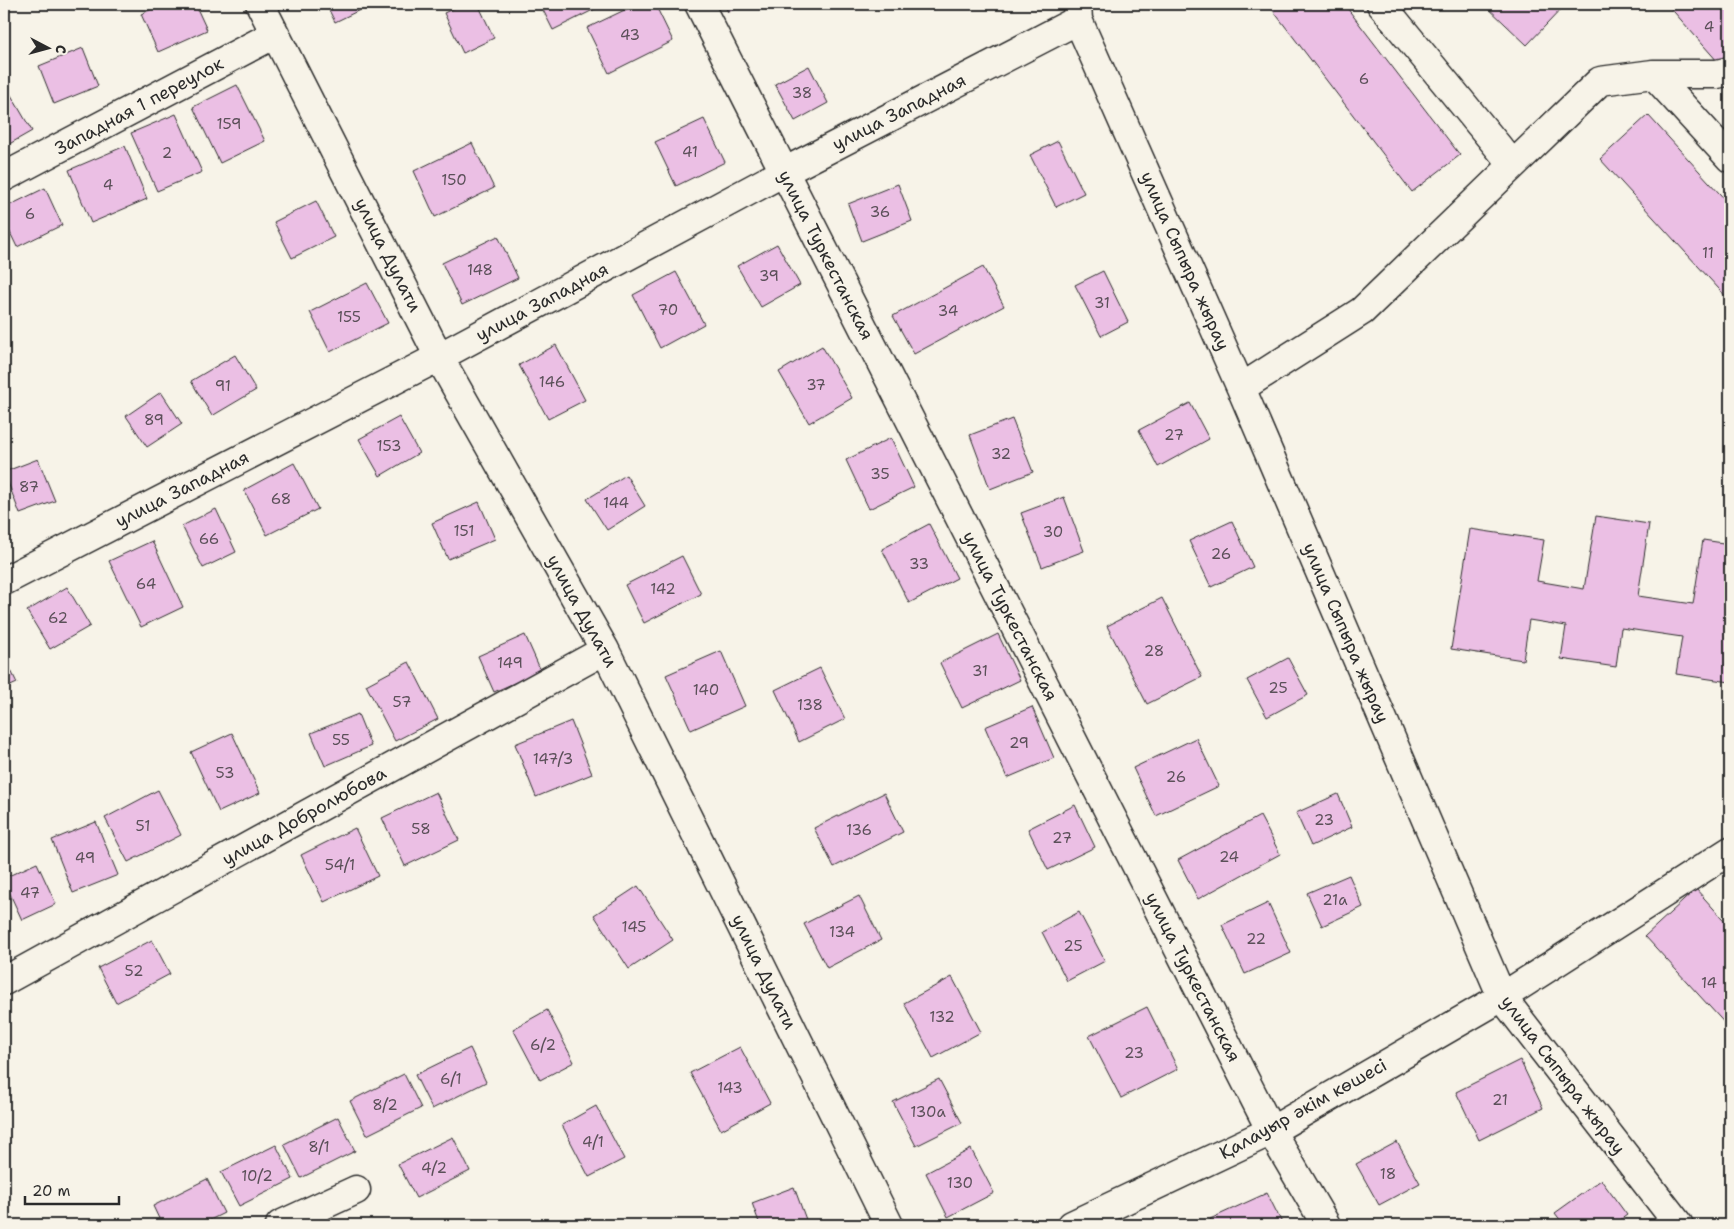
<svg xmlns="http://www.w3.org/2000/svg" width="1734" height="1229" viewBox="0 0 1734 1229" font-family="'Shantell Sans',sans-serif">
  <rect width="100%" height="100%" fill="#f7f3e8"/>
  <filter id="ink" filterUnits="userSpaceOnUse"><feTurbulence type="fractalNoise" baseFrequency=".02" numOctaves="2"/><feDisplacementMap in="SourceGraphic" scale="10" xChannelSelector="R" yChannelSelector="G"/><feConvolveMatrix kernelMatrix="1 2 1 2 8 2 1 2 1" color-interpolation-filters="sRGB"/></filter>
  <g filter="url(#ink)">
    <path fill="#ebbfe4" stroke="#2b2b2b" d="M163,4H195L207,30L158,52L141,14Z
      M326,4H372L335,22Z
      M463,4H478L494,38L463,53L444,13Z
      M540,4H595L597,8L553,30Z
      M637,4H655L673,41L609,73L587,28Z
      M724,4H746L728,12Z
      M1268,4H1344L1460,155L1412,192Z
      M1484,4H1566L1527,45Z
      M1667,4H1730V51L1718,62Z
      M83,48L98,86L54,104L39,66Z
      M809,66L828,103L795,121L775,84Z
      M237,85L265,141L220,163L193,107Z
      M8,90L32,131L4,147V92Z
      M176,114L202,172L157,191L131,133Z
      M1648,115L1730,205V301L1600,159Z
      M704,119L725,162L676,186L655,142Z
      M1058,141L1084,193L1056,207L1030,155Z
      M472,143L494,188L435,217L414,171Z
      M125,146L147,199L91,223L69,170Z
      M898,184L912,221L862,241L848,204Z
      M45,188L62,225L17,247L4,220V208Z
      M316,201L334,237L292,258L274,222Z
      M498,236L518,278L462,305L442,263Z
      M777,244L800,285L761,307L737,266Z
      M983,267L1004,306L914,354L893,316Z
      M1103,271L1128,322L1101,336L1075,285Z
      M676,272L704,324L660,348L633,295Z
      M367,283L388,323L330,352L310,312Z
      M556,345L585,400L548,419L519,365Z
      M822,346L852,398L809,423L779,372Z
      M235,355L256,390L212,416L191,381Z
      M161,392L182,424L147,447L126,416Z
      M1190,403L1209,439L1158,467L1139,430Z
      M399,417L419,453L380,476L359,439Z
      M1012,419L1033,472L990,489L970,435Z
      M891,438L914,487L869,509L846,460Z
      M38,459L55,501L20,514L4,472Z
      M294,463L318,509L267,535L244,490Z
      M626,475L645,506L607,530L587,499Z
      M1064,497L1084,551L1042,567L1021,513Z
      M479,502L495,539L448,559L432,523Z
      M216,509L236,552L203,568L182,526Z
      M1596,516L1649,524L1638,596L1693,604L1703,540L1730,544V682L1676,674L1682,637L1621,628L1616,667L1561,659L1566,626L1529,620L1523,660L1451,649L1470,529L1544,540L1537,581L1584,589Z
      M1232,521L1253,567L1211,587L1189,541Z
      M929,524L957,578L909,603L882,549Z
      M152,541L183,607L141,627L109,561Z
      M682,556L701,594L644,623L625,585Z
      M67,587L90,626L50,649L27,611Z
      M1162,598L1202,677L1147,704L1107,626Z
      M998,634L1020,680L962,708L940,663Z
      M525,635L541,671L494,692L478,656Z
      M721,651L745,706L691,730L666,675Z
      M4,656L17,683L4,689Z
      M1288,658L1308,695L1267,717L1247,680Z
      M409,662L438,719L395,741L366,685Z
      M820,668L845,719L799,742L775,690Z
      M1032,707L1054,758L1007,778L985,727Z
      M358,714L371,746L325,766L311,733Z
      M571,721L592,774L536,797L515,744Z
      M232,733L260,793L219,812L191,752Z
      M1196,738L1219,786L1156,816L1133,768Z
      M158,790L181,835L128,862L105,818Z
      M436,792L459,840L405,866L382,818Z
      M884,793L903,832L834,867L814,828Z
      M1338,794L1352,827L1311,846L1296,813Z
      M1075,805L1095,847L1048,870L1028,829Z
      M1260,816L1280,854L1198,899L1178,860Z
      M96,822L118,875L73,893L52,840Z
      M355,828L378,876L324,902L301,855Z
      M37,863L56,904L22,920L4,881V878Z
      M1349,875L1363,907L1322,926L1307,893Z
      M638,886L673,940L629,969L594,915Z
      M1696,889L1730,927V1029L1645,936Z
      M859,896L881,940L827,968L804,924Z
      M1268,903L1291,953L1245,974L1222,925Z
      M1079,912L1105,961L1067,981L1042,932Z
      M152,940L170,974L116,1003L98,968Z
      M952,977L981,1032L933,1058L904,1003Z
      M1147,1007L1178,1069L1121,1098L1089,1036Z
      M547,1010L574,1062L540,1080L513,1029Z
      M740,1047L770,1103L721,1130L690,1073Z
      M470,1048L486,1082L432,1109L415,1075Z
      M1520,1060L1543,1108L1479,1140L1456,1092Z
      M404,1074L421,1108L367,1135L350,1101Z
      M939,1079L962,1123L916,1146L893,1102Z
      M596,1106L624,1159L589,1177L562,1125Z
      M338,1117L355,1151L301,1178L284,1144Z
      M453,1137L470,1171L416,1198L398,1164Z
      M1397,1142L1420,1183L1379,1205L1356,1164Z
      M276,1145L293,1179L239,1206L221,1172Z
      M971,1149L994,1193L948,1217L926,1173Z
      M207,1179L224,1213L200,1225H162L153,1206Z
      M1601,1180L1627,1215L1613,1225H1564L1555,1213Z
      M794,1187L808,1225H760L752,1203Z
      M1267,1193L1283,1225H1213L1210,1219Z"/>
    <g fill="none" stroke-linecap="round" stroke-linejoin="round">
      <g stroke="#2b2b2b" stroke-width="31">
        <path id="minor" d="M260,4L439,357L605,650L889,1225
          M699,4L1271,1131L1326,1225
          M1077,4L1078,20L1241,388L1502,997L1679,1225
          M1381,4L1513,165
          M1653,74H1717L1730,71
          M4,177L275,34
          M1241,388L1362,311L1600,81L1653,74L1730,158
          M4,581L439,357L784,172L1078,20
          M4,981L605,650
          M280,1225L356,1190
          M1072,1225L1271,1131L1502,997L1730,851"/>
      </g>
      <use href="#minor" stroke="#f7f3e8" stroke-width="28"/>
    </g>
  </g>
  <g text-anchor="middle" dominant-baseline="central" stroke-width="4.5" stroke-linejoin="round" paint-order="stroke">
    <g font-size="15" fill="#5b5059">
      <text x="1709" y="27">4</text>
      <text x="630" y="35">43</text>
      <text x="1364" y="79">6</text>
      <text x="802" y="93">38</text>
      <text x="229" y="124">159</text>
      <text x="690" y="152">41</text>
      <text x="167" y="153">2</text>
      <text x="454" y="180">150</text>
      <text x="108" y="185">4</text>
      <text x="880" y="212">36</text>
      <text x="30" y="214">6</text>
      <text x="1708" y="253">11</text>
      <text x="480" y="270">148</text>
      <text x="769" y="276">39</text>
      <text x="1102" y="303">31</text>
      <text x="668" y="310">70</text>
      <text x="948" y="311">34</text>
      <text x="349" y="317">155</text>
      <text x="552" y="382">146</text>
      <text x="816" y="385">37</text>
      <text x="223" y="386">91</text>
      <text x="154" y="420">89</text>
      <text x="1174" y="435">27</text>
      <text x="389" y="446">153</text>
      <text x="1001" y="454">32</text>
      <text x="880" y="474">35</text>
      <text x="29" y="487">87</text>
      <text x="281" y="499">68</text>
      <text x="616" y="503">144</text>
      <text x="464" y="531">151</text>
      <text x="1053" y="532">30</text>
      <text x="209" y="539">66</text>
      <text x="1221" y="554">26</text>
      <text x="919" y="564">33</text>
      <text x="146" y="584">64</text>
      <text x="663" y="589">142</text>
      <text x="58" y="618">62</text>
      <text x="1154" y="651">28</text>
      <text x="510" y="663">149</text>
      <text x="980" y="671">31</text>
      <text x="1278" y="688">25</text>
      <text x="706" y="690">140</text>
      <text x="402" y="702">57</text>
      <text x="810" y="705">138</text>
      <text x="341" y="740">55</text>
      <text x="1019" y="743">29</text>
      <text x="553" y="759">147/3</text>
      <text x="225" y="773">53</text>
      <text x="1176" y="777">26</text>
      <text x="1324" y="820">23</text>
      <text x="143" y="826">51</text>
      <text x="421" y="829">58</text>
      <text x="859" y="830">136</text>
      <text x="1062" y="838">27</text>
      <text x="1229" y="857">24</text>
      <text x="85" y="858">49</text>
      <text x="340" y="865">54/1</text>
      <text x="30" y="893">47</text>
      <text x="1335" y="900">21а</text>
      <text x="634" y="927">145</text>
      <text x="842" y="932">134</text>
      <text x="1256" y="939">22</text>
      <text x="1073" y="946">25</text>
      <text x="134" y="971">52</text>
      <text x="1709" y="983">14</text>
      <text x="942" y="1017">132</text>
      <text x="543" y="1045">6/2</text>
      <text x="1134" y="1053">23</text>
      <text x="451" y="1079">6/1</text>
      <text x="730" y="1088">143</text>
      <text x="1500" y="1100">21</text>
      <text x="385" y="1105">8/2</text>
      <text x="928" y="1112">130а</text>
      <text x="593" y="1142">4/1</text>
      <text x="319" y="1147">8/1</text>
      <text x="434" y="1168">4/2</text>
      <text x="1388" y="1174">18</text>
      <text x="257" y="1176">10/2</text>
      <text x="960" y="1183">130</text>
    </g>
    <g font-size="18" fill="#2b2b2b" stroke="#f7f3e8">
      <text transform="translate(139 106) rotate(-28)">Западная 1 переулок</text>
      <text transform="translate(899 112) rotate(-27)">улица Западная</text>
      <text transform="translate(388 255) rotate(63)">улица Дулати</text>
      <text transform="translate(826 255) rotate(63)">улица Туркестанская</text>
      <text transform="translate(1185 261) rotate(66)">улица Сыпыра жырау</text>
      <text transform="translate(542 302) rotate(-28)">улица Западная</text>
      <text transform="translate(182 489) rotate(-27)">улица Западная</text>
      <text transform="translate(582 611) rotate(61)">улица Дулати</text>
      <text transform="translate(1010 616) rotate(63)">улица Туркестанская</text>
      <text transform="translate(1346 633) rotate(67)">улица Сыпыра жырау</text>
      <text transform="translate(304 816) rotate(-29)">улица Добролюбова</text>
      <text transform="translate(764 972) rotate(64)">улица Дулати</text>
      <text transform="translate(1193 977) rotate(63)">улица Туркестанская</text>
      <text transform="translate(1563 1075) rotate(53)">улица Сыпыра жырау</text>
      <text transform="translate(1303 1109) rotate(-29)">Қалауыр әкім көшесі</text>
    </g>
  </g>
  <rect width="1734" height="1229" fill="none" stroke="#f7f3e8" stroke-width="20"/>
  <rect x="10" y="10" width="1714" height="1209" fill="none" stroke="#2b2b2b" stroke-width="2" filter="url(#ink)"/>
  <g transform="translate(48 48) rotate(96)" stroke="#f7f3e8" stroke-width="4" paint-order="stroke">
  <path d="M0-4L9 19L0 12L-9 19Z" fill="#2b2b2b"/>
  <text y="-8" font-size="14" font-weight="bold" text-anchor="middle" fill="#2b2b2b">С</text>
  </g>
  <path d="M25 1196v8h94v-8" fill="none" stroke="#2b2b2b" stroke-width="2.5"/>
  <text x="32" y="1196" font-size="15" fill="#2b2b2b" stroke="#f7f3e8" stroke-width="4" paint-order="stroke">20 m</text>
</svg>
